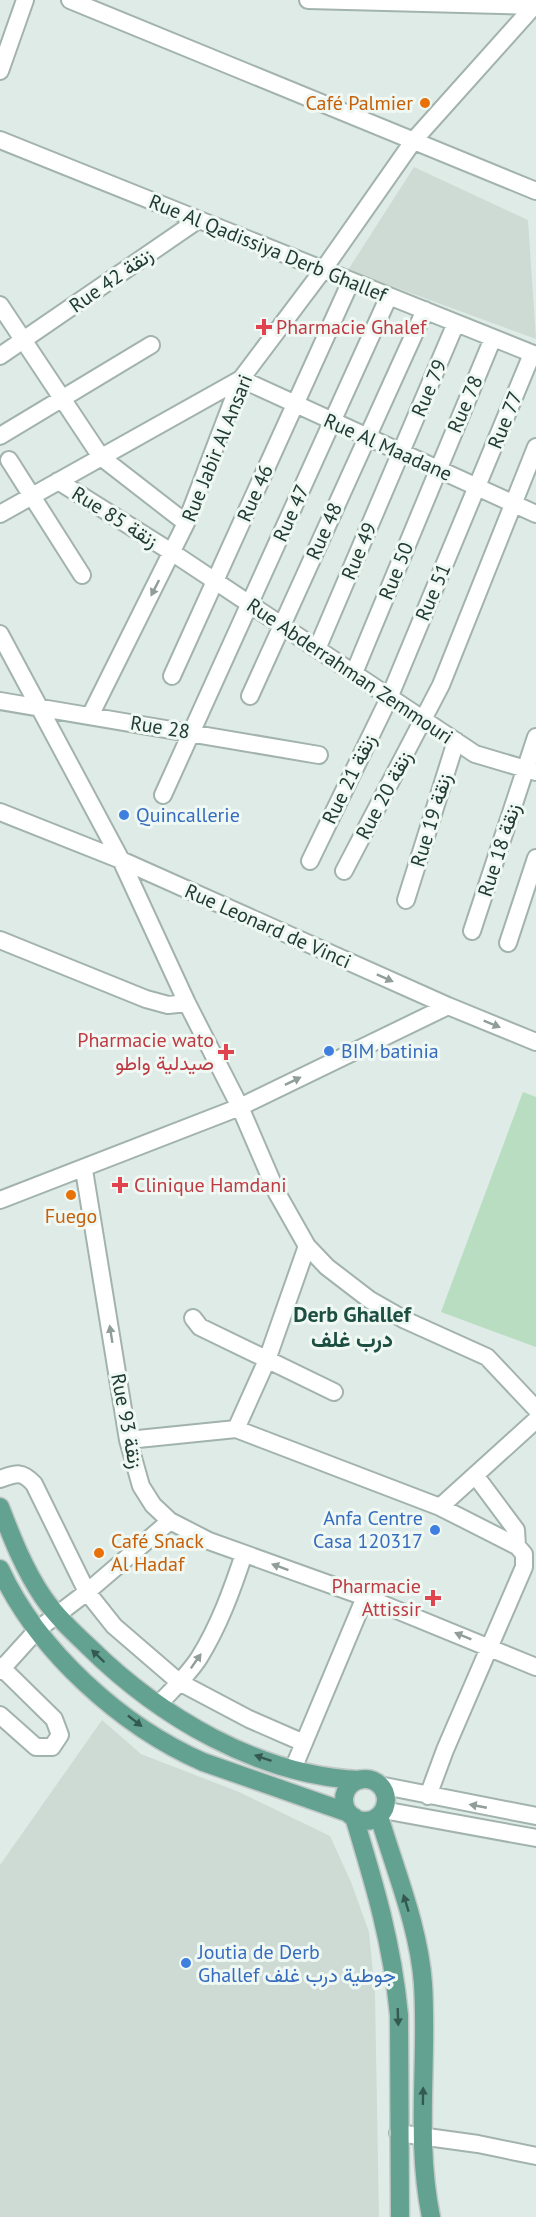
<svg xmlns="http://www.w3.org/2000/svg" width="536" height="2217" viewBox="0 0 536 2217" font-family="'PT Sans',Vazirmatn,sans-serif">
  <rect width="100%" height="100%" fill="#dfebe6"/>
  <path fill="#cedbd5" d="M414,167L528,220L536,339L348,270Z
    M102,1720L141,1754L239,1792L330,1836L351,1882L369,1932L375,1994L379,2217H0V1865Z"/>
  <path fill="#b8ddc1" d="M523,1092L536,1097V1347L441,1312Z"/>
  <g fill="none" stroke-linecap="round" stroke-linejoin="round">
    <g stroke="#a2b3ad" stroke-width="20">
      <path id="minor" d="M70,0L536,191
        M308,0L536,6
        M0,71L25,0
        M0,140L536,355
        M0,305L101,457L186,523
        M0,356L198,220
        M241,379L536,514
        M0,436L151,345
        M9,460L82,575
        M58,481L173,553L475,754L536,772
        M0,514L241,379
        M0,634L121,860L187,1003L240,1107L277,1193L307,1246L327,1267L370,1300L405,1320L487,1357L536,1409
        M317,649L456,323
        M354,673L493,338
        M172,676L351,281
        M250,696L425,310
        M0,701L319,755
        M90,716L186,523L241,379L323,270L414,140L534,6
        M163,795L389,296
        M0,812L121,860L448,1006L536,1042
        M310,861L389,698L532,354
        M344,871L441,685L536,447
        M406,900L456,741
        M472,931L536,737
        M0,940L146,999L168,1005L187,1003
        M508,943L536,858
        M84,1170L128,1440L141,1486L153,1505L170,1521L209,1541L365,1597L536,1667
        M0,1200L240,1107L448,1006
        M193,1318L200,1327L334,1392
        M236,1429L267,1360L307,1246
        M128,1440L236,1429L440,1507L517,1546
        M0,1479C17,1473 22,1471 34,1484L87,1592L114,1626L179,1682L249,1719L304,1743
        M440,1507L536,1420
        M0,1666L54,1719L60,1735L52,1747H36L0,1715
        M0,1671L37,1630L87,1592L170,1521
        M158,1705C172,1690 188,1675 199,1658C219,1626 232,1590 244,1554
        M293,1769L365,1597
        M379,1785L536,1816
        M428,1796L445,1750L524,1567V1554L517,1546L516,1530L475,1475
        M383,1810L536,1838
        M398,2133L478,2144L536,2156"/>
    </g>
    <g stroke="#c1c8c6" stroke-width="21">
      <path id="major" d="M0,1507C12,1538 24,1569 43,1597C56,1616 72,1631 89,1647C159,1716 259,1776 360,1780
        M0,1569C38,1651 121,1726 203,1762L349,1813
        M344 1800a21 21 0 1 1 42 0a21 21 0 1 1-42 0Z
        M379,1816C395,1870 419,1927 423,1984C428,2061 415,2140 431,2217
        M354,1817C375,1886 392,1943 399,2015L400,2217"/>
    </g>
    <use href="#minor" stroke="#fff" stroke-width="16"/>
    <use href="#major" stroke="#63a291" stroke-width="18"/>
  </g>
  <defs><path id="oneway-solid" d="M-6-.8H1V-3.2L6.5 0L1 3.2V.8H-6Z" transform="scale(1.5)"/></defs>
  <g fill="#909d9a">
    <use href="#oneway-solid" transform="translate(155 588) rotate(117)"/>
    <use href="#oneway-solid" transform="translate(385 978) rotate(24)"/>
    <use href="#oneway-solid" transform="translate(492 1024) rotate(22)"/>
    <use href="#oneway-solid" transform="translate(293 1081) rotate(-26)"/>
    <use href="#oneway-solid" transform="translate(111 1334) rotate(-99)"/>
    <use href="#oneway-solid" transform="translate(280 1567) rotate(-160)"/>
    <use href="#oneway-solid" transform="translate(463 1636) rotate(-158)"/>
    <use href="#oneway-solid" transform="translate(196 1661) rotate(-55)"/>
    <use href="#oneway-solid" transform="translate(478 1806) rotate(-169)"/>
  </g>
  <g fill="#345a50">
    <use href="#oneway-solid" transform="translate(98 1656) rotate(-136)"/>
    <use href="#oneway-solid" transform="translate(135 1721) rotate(38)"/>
    <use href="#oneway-solid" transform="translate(263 1758) rotate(-161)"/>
    <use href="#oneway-solid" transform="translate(406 1903) rotate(-107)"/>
    <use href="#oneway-solid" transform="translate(398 2017) rotate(88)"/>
    <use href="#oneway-solid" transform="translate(423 2096) rotate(-89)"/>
  </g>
  <g fill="#e8710a" stroke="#f0f8f4" stroke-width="2">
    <circle cx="425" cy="103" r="6"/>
    <circle cx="71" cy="1195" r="6"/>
    <circle cx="99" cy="1553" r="6"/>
  </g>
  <g fill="#e0444e" stroke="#f0f8f4" stroke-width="2">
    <path d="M261 318h6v6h6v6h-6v6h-6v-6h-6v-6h6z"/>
    <path d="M223 1043h6v6h6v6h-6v6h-6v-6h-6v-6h6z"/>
    <path d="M117 1176h6v6h6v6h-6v6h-6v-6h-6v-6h6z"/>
    <path d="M430 1589h6v6h6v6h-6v6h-6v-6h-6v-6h6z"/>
  </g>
  <g fill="#3f7fe0" stroke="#f0f8f4" stroke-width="2">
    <circle cx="124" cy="815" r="6"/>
    <circle cx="329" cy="1051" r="6"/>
    <circle cx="435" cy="1530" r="6"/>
    <circle cx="186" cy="1963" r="6"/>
  </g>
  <g text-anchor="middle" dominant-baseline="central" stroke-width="6" stroke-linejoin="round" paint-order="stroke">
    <g font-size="20" fill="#c56008" stroke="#f0f8f4" text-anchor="end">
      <text x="413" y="103">Café Palmier</text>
      <text x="71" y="1216" text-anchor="middle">Fuego</text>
      <text x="111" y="1541" text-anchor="start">Café Snack<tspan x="111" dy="23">Al Hadaf</tspan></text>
    </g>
    <g font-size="20" fill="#203b34" stroke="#f0f8f4">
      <text transform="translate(268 248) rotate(22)">Rue Al Qadissiya Derb Ghallef</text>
      <text transform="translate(111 280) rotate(-35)">Rue 42 زنقة</text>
      <text transform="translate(429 388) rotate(-67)">Rue 79</text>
      <text transform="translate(465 404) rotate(-67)">Rue 78</text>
      <text transform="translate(505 420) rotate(-68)">Rue 77</text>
      <text transform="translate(388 447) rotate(24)">Rue Al Maadane</text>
      <text transform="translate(217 448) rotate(-68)">Rue Jabir Al Ansari</text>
      <text transform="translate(255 493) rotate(-66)">Rue 46</text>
      <text transform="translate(291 513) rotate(-66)">Rue 47</text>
      <text transform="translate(115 517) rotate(32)">Rue 85 زنقة</text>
      <text transform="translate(324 531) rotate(-66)">Rue 48</text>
      <text transform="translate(359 551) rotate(-67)">Rue 49</text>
      <text transform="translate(396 571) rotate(-68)">Rue 50</text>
      <text transform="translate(433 592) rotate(-67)">Rue 51</text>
      <text transform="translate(350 671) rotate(34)">Rue Abderrahman Zemmouri</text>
      <text transform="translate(160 727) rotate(9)">Rue 28</text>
      <text transform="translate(349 779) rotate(-64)">Rue 21 زنقة</text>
      <text transform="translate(384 795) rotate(-62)">Rue 20 زنقة</text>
      <text transform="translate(431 820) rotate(-73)">Rue 19 زنقة</text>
      <text transform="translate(499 850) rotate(-72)">Rue 18 زنقة</text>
      <text transform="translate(268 926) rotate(24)">Rue Leonard de Vinci</text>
      <text transform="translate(127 1421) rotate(79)">Rue 93 زنقة</text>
    </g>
    <g font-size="20" fill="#be3a42" stroke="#f0f8f4" text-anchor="start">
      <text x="276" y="327">Pharmacie Ghalef</text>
      <text x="214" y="1040" text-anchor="end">Pharmacie wato<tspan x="214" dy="23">صيدلية واطو</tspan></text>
      <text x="134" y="1185">Clinique Hamdani</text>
      <text x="421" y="1586" text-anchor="end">Pharmacie<tspan x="421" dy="23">Attissir</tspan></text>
    </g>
    <g font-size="20" fill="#366cbe" stroke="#f0f8f4" text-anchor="start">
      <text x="136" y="815">Quincallerie</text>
      <text x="341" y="1051">BIM batinia</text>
      <text x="423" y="1518" text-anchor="end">Anfa Centre<tspan x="423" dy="23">Casa 120317</tspan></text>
      <text x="198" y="1952">Joutia de Derb<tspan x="198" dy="23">Ghallef جوطية درب غلف</tspan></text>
    </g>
    <g font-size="22" font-weight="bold" fill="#1c4e41" stroke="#f0f8f4">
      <text x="352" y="1314">Derb Ghallef<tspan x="352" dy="25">درب غلف</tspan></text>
    </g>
  </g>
</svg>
